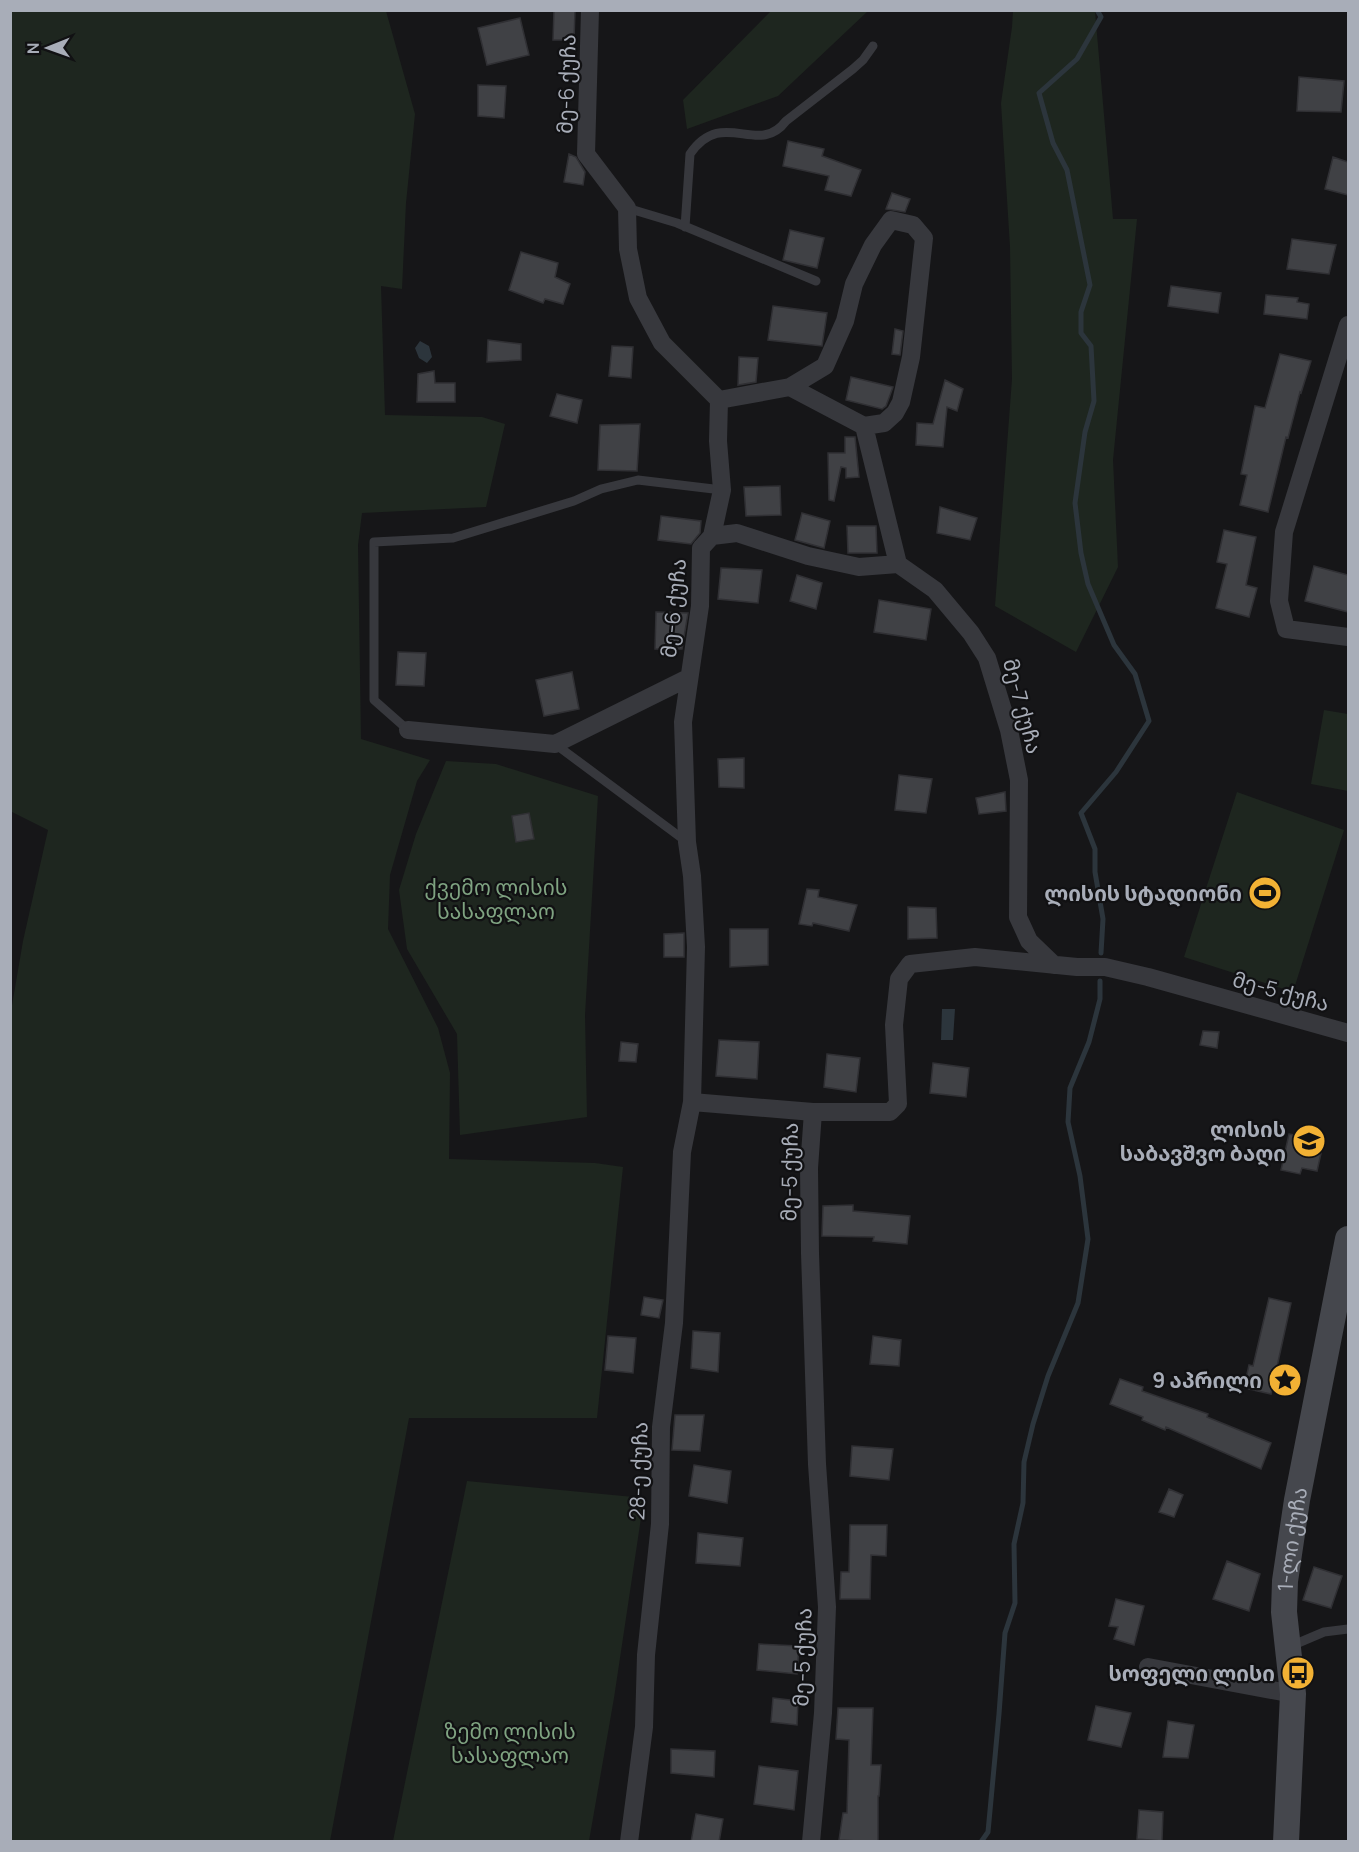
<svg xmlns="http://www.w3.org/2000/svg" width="1359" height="1852" viewBox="0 0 1359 1852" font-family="Manrope,'Noto Sans Georgian',sans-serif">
  <rect width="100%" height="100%" fill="#161618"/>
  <path fill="#1e261f" d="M11,10L386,11L415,114L406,203L402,289L381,286L385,415L482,417L505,424L486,507L362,513L358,545L361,739L430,760L417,781L390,875L388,929L438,1028L450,1073L449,1159L595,1163L623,1167L597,1418H409L330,1841H11L10,1017L23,941L48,830L10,811Z
    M772,10L868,11L778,96L687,129L683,100Z
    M1013,11H1095L1113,219H1137L1113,460L1118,567L1076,652L995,606L1012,379L1010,247L1001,103L1012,27Z
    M1324,710L1348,714V791L1311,784Z
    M446,761L496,764L598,796L585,1015L587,1117L460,1135L457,1034L407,949L399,890L416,834Z
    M1237,792L1344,830L1293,992L1184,957Z
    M467,1481L644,1498L614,1698L589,1841H393Z"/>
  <path fill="#2c353c" d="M420,341L429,346L432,357L427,363L419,358L415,348Z
    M942,1009H955L953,1040H941Z"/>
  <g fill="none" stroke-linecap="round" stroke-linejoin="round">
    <path stroke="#2c353c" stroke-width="5" d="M1097,10L1101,17L1077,59L1039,93L1053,143L1067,170L1090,285L1081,312V333L1091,346L1094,401L1085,432L1075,503L1081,553L1088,584L1114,645L1135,674L1149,721L1116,772L1081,813L1095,849V872L1103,919L1101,953
      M981,1842L988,1832L999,1714L1005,1633L1015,1603L1014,1544L1023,1503L1024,1462L1033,1424L1048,1376L1078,1303L1088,1239L1080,1176L1068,1122L1070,1088L1089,1042L1100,999V981"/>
  </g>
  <path fill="#404145" stroke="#303034" stroke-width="1.5" d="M554,10H575L574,40H553Z
    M520,18L529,55L487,65L478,28Z
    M1299,77L1344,81L1341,112L1297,111Z
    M478,85L506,86L504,118L478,116Z
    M788,141L824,149L822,156L861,170L851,196L825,190L829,176L783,166Z
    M569,154L576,157L585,172L583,185L564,182Z
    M1333,157L1348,162V195L1325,189Z
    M892,193L910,199L905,212L886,209Z
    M790,230L824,238L817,268L783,260Z
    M1292,239L1336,245L1329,274L1287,269Z
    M521,252L558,263L555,277L570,284L563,304L545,299L543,303L509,290Z
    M1171,286L1221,293L1218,313L1168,306Z
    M1266,295L1298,298L1297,302L1309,304L1307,319L1264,314Z
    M773,306L827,313L822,346L768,340Z
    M895,329L903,331L900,355L892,354Z
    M488,340L521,344V360L487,362Z
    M612,346L633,347L631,378L609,376Z
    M1280,354L1311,361L1301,393L1300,392L1288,438L1286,437L1268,512L1240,505L1247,475L1241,474L1255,406L1265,408Z
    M739,357L758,358L756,382L738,385Z
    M434,371L435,383H455V402H417L418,374Z
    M851,377L893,387L886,406L882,409L846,400Z
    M945,380L963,389L957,411L947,407L943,447L916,445L917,423L933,424Z
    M557,394L582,400L577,423L550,416Z
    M640,424L637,471L598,470L600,425Z
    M845,437H855L859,477L846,478V468L841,467L834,501L829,500L828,453H845Z
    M780,486L781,515L746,516L744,487Z
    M940,507L977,518L970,540L937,533Z
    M802,513L830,521L824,548L795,540Z
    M661,516L701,521L700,533L691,544L658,540Z
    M847,526H876L877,553H848Z
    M1224,530L1256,537L1246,585L1257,588L1249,617L1216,608L1227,564L1217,562Z
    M1314,566L1348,575V612L1305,601Z
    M721,568L762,570L758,603L718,599Z
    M797,575L822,583L816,609L790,601Z
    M879,600L931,609L926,640L874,632Z
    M656,612L688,613L682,649H655Z
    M398,652L426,653L424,686L396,685Z
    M572,672L579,709L544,716L536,680Z
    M744,758V788L719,787L718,759Z
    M899,775L932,779L926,813L895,810Z
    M1005,792L1006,811L979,814L976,798Z
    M529,813L534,839L516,842L512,816Z
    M807,889L819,890L818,897L857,905L849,931L813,923L812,926L799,924Z
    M908,907L936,908L937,938L908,939Z
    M730,929H768V965L730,967Z
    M684,933V957H664V934Z
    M1203,1031L1219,1032L1217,1048L1200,1045Z
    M719,1040L759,1042L757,1079L716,1076Z
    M621,1042L638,1044L636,1062L619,1061Z
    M827,1054L860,1058L856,1092L824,1087Z
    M933,1063L969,1068L966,1097L930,1093Z
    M1289,1134L1316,1139L1314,1147L1322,1149L1317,1171L1302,1168L1300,1174L1281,1170Z
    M853,1205V1211L910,1216L907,1244L873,1241L874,1237L822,1236L823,1206Z
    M644,1297L663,1300L659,1318L641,1315Z
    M1269,1298L1291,1303L1271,1394L1244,1388L1249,1365L1253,1366Z
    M693,1331L720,1333L718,1372L691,1368Z
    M608,1336L636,1338L633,1373L605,1370Z
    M873,1336L901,1340L899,1366L870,1364Z
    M1120,1379L1143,1387L1142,1391L1208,1414L1207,1417L1271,1443L1261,1469L1166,1427L1165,1430L1142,1420L1143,1417L1110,1404Z
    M675,1415H704L700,1451L672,1450Z
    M852,1446L893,1449L889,1480L850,1476Z
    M694,1465L731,1471L727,1503L689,1496Z
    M1169,1489L1183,1495L1174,1517L1159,1512Z
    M850,1525H887L886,1556L871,1555L870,1599H840L841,1572H849Z
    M698,1533L743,1538L740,1566L696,1563Z
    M1227,1561L1260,1574L1249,1611L1213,1599Z
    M1314,1567L1342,1576L1331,1608L1303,1600Z
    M1116,1599L1144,1606L1134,1645L1114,1639L1118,1627L1109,1626Z
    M759,1644L799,1646L797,1674L757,1670Z
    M773,1698L798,1701L797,1725L771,1722Z
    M1096,1706L1131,1713L1121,1747L1088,1740Z
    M838,1708H873L871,1765H881L879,1796H878V1842L839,1840L843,1813H847L849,1740L836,1739Z
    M1168,1721L1194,1725L1188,1758L1163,1757Z
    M671,1749L715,1751L714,1777L671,1773Z
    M759,1766L798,1771L794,1810L754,1804Z
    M1139,1810L1163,1812L1162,1841L1137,1839Z
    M696,1814L723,1819L719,1842H691Z"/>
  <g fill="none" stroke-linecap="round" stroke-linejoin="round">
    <path stroke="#37383d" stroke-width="9" d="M627,208L677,223L816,281
      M685,227L690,154C723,106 758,158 786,121L853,69L863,60L873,46
      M408,730L374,700V542L453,538L574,501L601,489L638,480L722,490
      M555,744L687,842
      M1291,1646L1324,1632L1348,1629"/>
    <path stroke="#37383d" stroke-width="18" d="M590,10L586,154L627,208L628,249L638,298L662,343L719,400L718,441L722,490L712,536L701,548L700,606L683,722L687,842L692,876L696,947L692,1102L813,1112
      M1348,325L1284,532L1279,601L1286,629L1348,637
      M790,387L825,366L845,321L854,284L873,245L891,220L913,225L924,238L911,357L901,402L895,413L884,423L864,426
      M719,400L790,387L864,426L898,564L935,590L971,633L987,658L1009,730L1019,780L1018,917L1029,941L1054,965
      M712,536L737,533L808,556L859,567L898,564
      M408,730L555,744L688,678
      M1148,1667L1293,1694
      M629,1842L644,1727L646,1655L660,1524L661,1427L674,1323L682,1152L692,1102
      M811,1842L823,1713L827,1607L817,1464L810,1253L809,1168L813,1112H890L898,1104L894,1025L899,979L910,964L975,957L1077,967H1105L1148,977L1348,1033"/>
    <path stroke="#45474d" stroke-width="26" id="s1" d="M1286,1842L1293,1694L1284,1612L1285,1581L1297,1500L1348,1239"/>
  </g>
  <defs>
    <g id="stadium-disc" transform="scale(1.725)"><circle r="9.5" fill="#f2b134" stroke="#111113"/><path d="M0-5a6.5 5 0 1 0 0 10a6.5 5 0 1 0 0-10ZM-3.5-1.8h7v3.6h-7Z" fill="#111"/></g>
    <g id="school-disc" transform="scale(1.725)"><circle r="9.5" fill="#f2b134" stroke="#111113"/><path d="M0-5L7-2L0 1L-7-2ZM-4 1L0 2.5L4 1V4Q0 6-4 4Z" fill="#111"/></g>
    <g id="sight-disc" transform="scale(1.725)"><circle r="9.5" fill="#f2b134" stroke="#111113"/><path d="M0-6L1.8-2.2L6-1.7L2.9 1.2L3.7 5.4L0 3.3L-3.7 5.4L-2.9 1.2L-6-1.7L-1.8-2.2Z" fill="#111"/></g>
    <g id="bus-disc" transform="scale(1.725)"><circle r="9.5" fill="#f2b134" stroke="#111113"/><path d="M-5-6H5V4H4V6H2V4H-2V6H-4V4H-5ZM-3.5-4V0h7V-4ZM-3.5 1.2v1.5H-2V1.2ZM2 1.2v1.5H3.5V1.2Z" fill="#111"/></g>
  </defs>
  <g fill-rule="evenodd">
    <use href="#stadium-disc" x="1265" y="893"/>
    <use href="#school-disc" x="1309" y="1141"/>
    <use href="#sight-disc" x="1285" y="1380"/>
    <use href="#bus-disc" x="1298" y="1673"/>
  </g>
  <g text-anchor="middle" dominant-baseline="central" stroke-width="4.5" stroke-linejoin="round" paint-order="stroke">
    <g font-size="21" fill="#a8adb8" stroke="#111113">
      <text transform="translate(566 84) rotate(-88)">მე-6 ქუჩა</text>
      <text transform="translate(673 608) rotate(-84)">მე-6 ქუჩა</text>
      <text transform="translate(1023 706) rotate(75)">მე-7 ქუჩა</text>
      <text transform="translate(1281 991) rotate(15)">მე-5 ქუჩა</text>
      <text transform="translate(789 1172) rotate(-89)">მე-5 ქუჩა</text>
      <text transform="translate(638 1471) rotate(-88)">28-ე ქუჩა</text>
      <text stroke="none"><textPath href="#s1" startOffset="304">1-ლი ქუჩა</textPath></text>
      <text transform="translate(802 1657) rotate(-88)">მე-5 ქუჩა</text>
    </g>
    <g font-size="21" fill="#7fa381" stroke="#111113">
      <text x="496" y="887">ქვემო ლისის<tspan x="496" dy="24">სასაფლაო</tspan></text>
      <text x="510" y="1731">ზემო ლისის<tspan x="510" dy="24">სასაფლაო</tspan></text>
    </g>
    <g font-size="21" font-weight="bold" fill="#a8adb8" stroke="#111113" text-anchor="end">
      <text x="1242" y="893">ლისის სტადიონი</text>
      <text x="1286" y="1129">ლისის<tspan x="1286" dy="24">საბავშვო ბაღი</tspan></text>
      <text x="1262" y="1380">9 აპრილი</text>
      <text x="1275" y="1673">სოფელი ლისი</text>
    </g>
  </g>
  <rect width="1359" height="1852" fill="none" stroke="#a8adb8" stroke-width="24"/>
  <g transform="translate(48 48) rotate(269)" stroke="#111113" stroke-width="4.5" paint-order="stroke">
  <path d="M0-4.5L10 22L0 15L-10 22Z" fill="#a8adb8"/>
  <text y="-9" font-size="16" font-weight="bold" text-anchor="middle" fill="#a8adb8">N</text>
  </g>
</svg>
